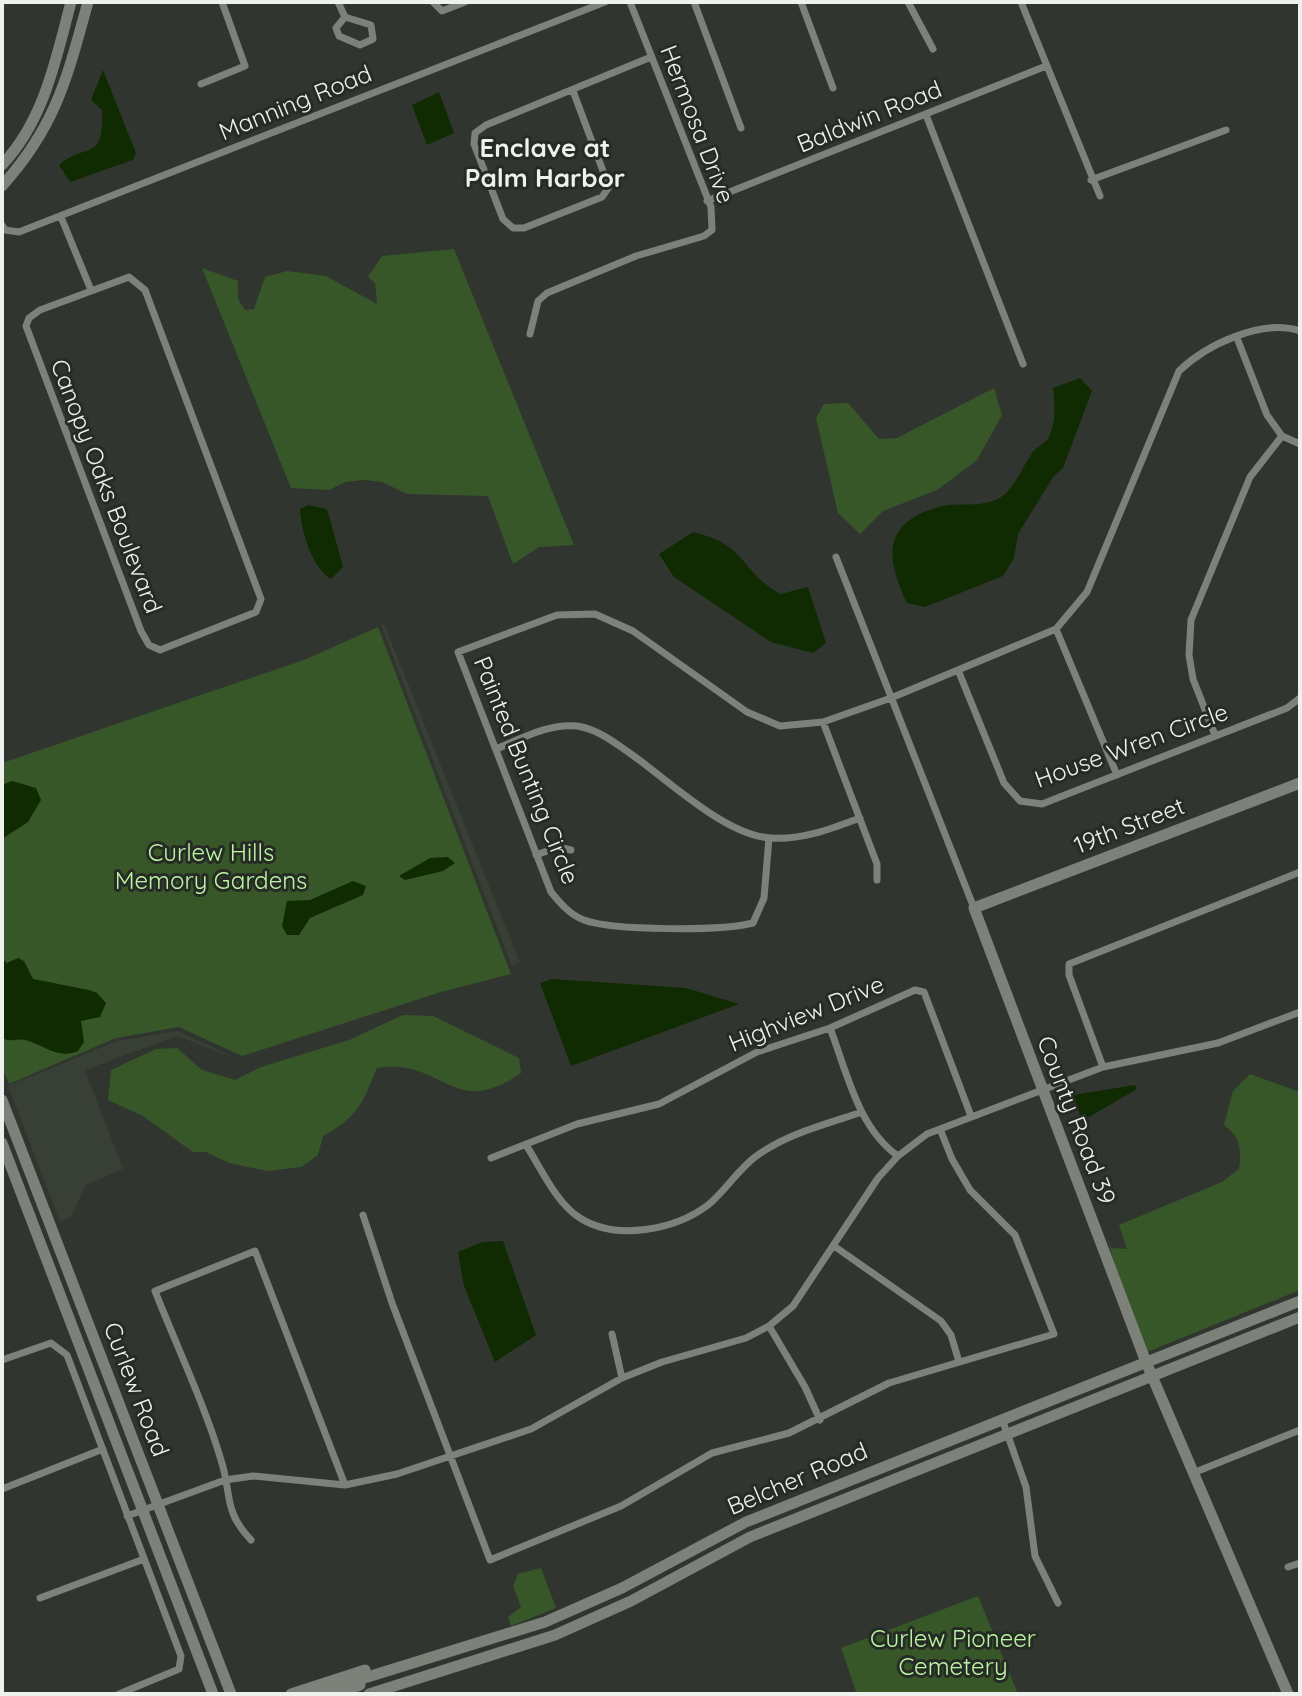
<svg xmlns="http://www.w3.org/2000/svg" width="1302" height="1696" viewBox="0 0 1302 1696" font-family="Quicksand,sans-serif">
  <rect width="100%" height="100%" fill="#31352f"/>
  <path fill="#384035" d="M384,624L520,963L512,966L381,625Z
    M178,1031L238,1059L177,1036L85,1070L123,1169L86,1185L71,1217L60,1222L8,1086L117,1041Z"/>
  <path fill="#375729" d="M454,249L574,545L539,547L513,564L488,496L407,494L382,482L364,480L345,482L329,490L291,488L202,268L238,281V299L245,310L254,309L265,277L287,271L326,276L377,304L375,283L368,277L382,256Z
    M994,388L1002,415L977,460L937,490L883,511L860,534L838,513L816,418L824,404L848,403L879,439L897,438Z
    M378,627L511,974L441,992L242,1056L179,1027L116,1038L9,1084L2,1067V763L304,660Z
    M403,1015L433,1016L519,1058L521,1073C452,1121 444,1057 377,1068C362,1104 358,1117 323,1136L318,1155L301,1167L267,1171L229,1163L206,1152H193L143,1116L108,1100L111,1070L156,1049L177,1048L202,1070L235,1080L261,1067L349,1040Z
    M1250,1074L1300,1092V1290L1147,1352L1115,1270L1108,1238L1111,1248L1127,1249L1119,1225L1222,1182L1239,1169C1242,1149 1240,1137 1224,1125L1233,1091Z
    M541,1568L556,1608L511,1626L508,1617L521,1607L513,1586L518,1574Z
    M978,1596L1018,1694H857L841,1648Z"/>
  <path fill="#102b01" d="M103,70L136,153L133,160L70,182L59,165C86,141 104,164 102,110L91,100Z
    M439,92L454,133L427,145L412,105Z
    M1080,378L1092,391L1063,468L1053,477L1018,534L1014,558L1003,576L925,607L907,603C886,558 881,524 938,507C958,501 985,510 1004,495C1016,485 1023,466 1032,453C1036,447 1046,443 1049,437C1056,422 1055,403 1053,388Z
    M308,505L327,509L343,567L331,579C312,568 301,531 300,509Z
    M693,532C749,545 740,573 781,594L808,587L826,643L813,653L771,642L674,577L659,554Z
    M12,781L36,788L41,800L28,822L2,839V785Z
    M448,857L455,863L443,871L405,880L399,876L430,858Z
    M353,881L366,886L363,895L310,918L299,935H287L282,926L287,901L310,900Z
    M18,958L24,961L33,979L89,990L97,993L106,1003L100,1017L81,1021L84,1042L78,1051C57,1060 43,1044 25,1040C16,1038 11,1043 2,1038V959L7,963Z
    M552,979L686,988L739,1004L571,1066L540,983Z
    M1135,1085L1137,1089L1082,1121L1073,1095Z
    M503,1241L536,1335L495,1362L464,1286L458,1252L482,1242Z"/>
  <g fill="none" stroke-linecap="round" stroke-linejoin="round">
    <path stroke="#7c817a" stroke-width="7" d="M338,2L345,17
      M433,2L442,11L465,2
      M694,2L741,128
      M801,2L833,88
      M908,2L933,49
      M1021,2L1100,196
      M345,17L371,25L373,39L360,45L339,36L336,28Z
      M201,84L245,66L222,2
      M573,91L609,187L602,197L524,228H513L503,219L474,144L475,133L486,125L651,57
      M926,115L1023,364
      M1091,180L1226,130
      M707,201L1046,66
      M61,217L91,290
      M2,225L5,230L19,232L605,2
      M129,277L145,290L261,599L256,612L160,650L149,645L141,631L26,326L29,318L40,310Z
      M530,334L538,301L547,293L636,256L704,236L712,230L711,207L630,2
      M1237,338L1267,415L1282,436
      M1282,436L1300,444
      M836,557L974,908
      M1056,629L1117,775
      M958,670L1004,783L1020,801L1042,804L1287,708L1300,698
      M823,722L877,864V880
      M1215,735L1193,679L1189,655L1191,620L1250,477L1282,436
      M496,749C521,739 549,723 577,726C598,729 615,743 631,754C668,780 726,836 771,838C802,840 831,829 860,818
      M769,838L764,898L753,923C723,931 613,931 584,920C570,915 560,903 551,892L458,652L557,615L595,614L633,631L747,712L780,726L823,722L891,698L1056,629L1087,592L1179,371C1206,345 1262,318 1300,331
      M536,855L558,847L571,850
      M830,1028C847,1072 858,1128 898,1156
      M1103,1067L1069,975V964L1300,872
      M526,1145C541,1168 556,1203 580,1218C616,1241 675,1230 708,1205C725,1191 737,1171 755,1157C786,1134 826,1124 862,1112
      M491,1158L577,1124L659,1104L757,1052L830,1028L915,990L924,992L971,1116
      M363,1215L392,1303L490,1560L621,1506L712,1453L789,1433L889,1383L1054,1334L1015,1235L970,1190L952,1159L940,1129
      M834,1246L941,1321L951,1335L959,1362
      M769,1326L805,1387L820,1420
      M612,1334L622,1378
      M2,1360L51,1343L67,1355L181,1656L179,1669L119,1694
      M1002,1419L1026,1487L1035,1556L1058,1603
      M1193,1473L1300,1430
      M2,1489L103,1449
      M127,1516L225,1480L253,1476L345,1485L397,1474L531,1429L622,1378L662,1362L746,1338L769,1326L793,1306L878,1178L898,1156L927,1134L1103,1067L1218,1043L1300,1012
      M251,1540C223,1511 232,1494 221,1460C204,1403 177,1347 155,1291L255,1251L345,1485
      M1288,1567L1300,1563
      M40,1598L144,1559"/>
    <path stroke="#7c817a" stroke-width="11" d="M2,165C44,121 56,59 71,2
      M2,186C56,126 67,78 88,2
      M2,1100L231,1694
      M2,1143L213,1694
      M291,1694L365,1670
      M313,1694L545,1622L622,1588L746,1522L1300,1301
      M336,1694L360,1685
      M369,1694L555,1635L631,1601L750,1537L1300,1317
      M1288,1694L1146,1362L974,908L1300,783"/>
  </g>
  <g text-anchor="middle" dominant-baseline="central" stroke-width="6" stroke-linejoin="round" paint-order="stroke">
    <g font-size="24" fill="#eef1ed" stroke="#272b26">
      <text transform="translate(295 102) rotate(-22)">Manning Road</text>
      <text transform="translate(869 116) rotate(-22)">Baldwin Road</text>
      <text transform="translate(698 124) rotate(69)">Hermosa Drive</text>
      <text transform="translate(107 486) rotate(69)">Canopy Oaks Boulevard</text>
      <text transform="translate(1131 745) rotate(-20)">House Wren Circle</text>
      <text transform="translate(527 770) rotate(68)">Painted Bunting Circle</text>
      <text transform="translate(1129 825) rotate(-21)">19th Street</text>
      <text transform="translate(806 1013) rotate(-22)">Highview Drive</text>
      <text transform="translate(1077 1120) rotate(69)">County Road 39</text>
      <text transform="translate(137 1389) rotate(69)">Curlew Road</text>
      <text transform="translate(797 1478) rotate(-23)">Belcher Road</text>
    </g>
    <g font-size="24" fill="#bbf5a2" stroke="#272b26">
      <text x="211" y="852">Curlew Hills<tspan x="211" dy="28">Memory Gardens</tspan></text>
      <text x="953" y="1638">Curlew Pioneer<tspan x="953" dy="28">Cemetery</tspan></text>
    </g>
    <g font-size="26" font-weight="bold" fill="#eef1ed" stroke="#272b26">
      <text x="545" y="147">Enclave at<tspan x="545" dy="30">Palm Harbor</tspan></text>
    </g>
  </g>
  <rect width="1302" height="1696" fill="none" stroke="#eef1ed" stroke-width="8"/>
</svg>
